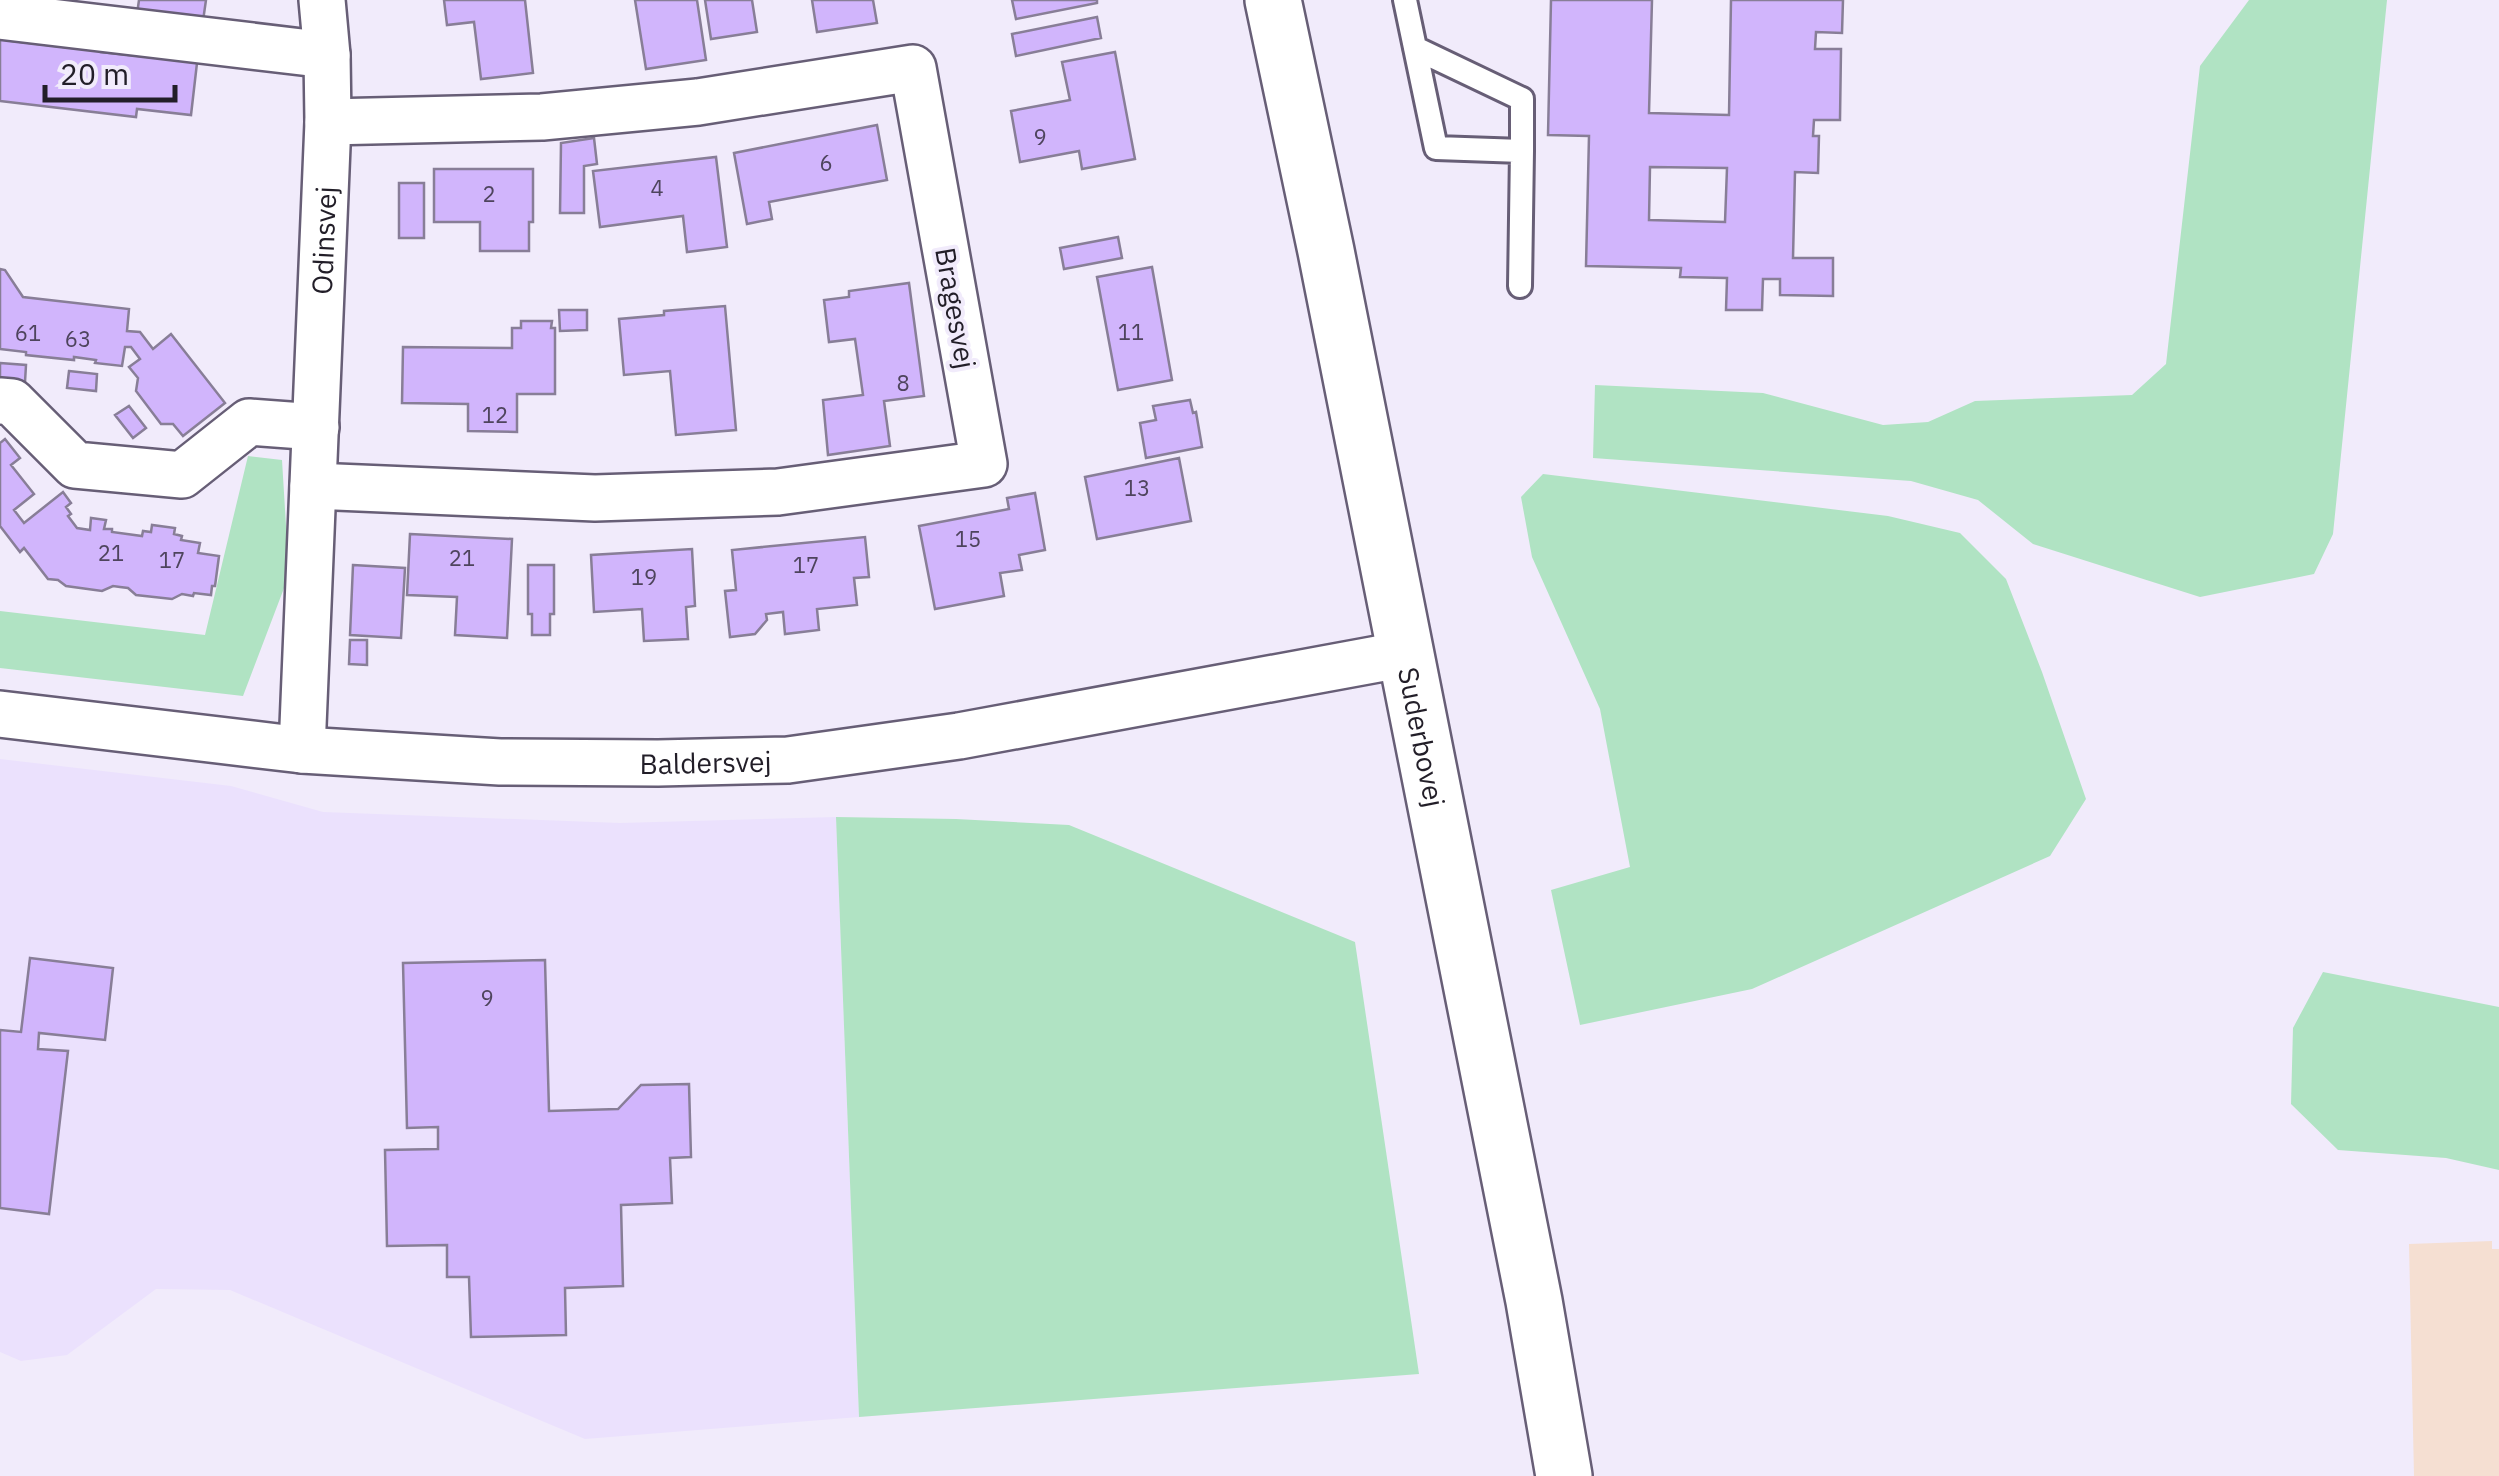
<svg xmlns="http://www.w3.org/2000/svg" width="2499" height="1476" viewBox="0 0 2499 1476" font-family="'IBM Plex Sans',sans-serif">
  <rect width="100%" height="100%" fill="#f1ebfb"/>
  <path fill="#ebe1fd" d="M0,759L231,786L323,812L620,823L836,817L859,1417L585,1439L230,1290L156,1289L67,1355L21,1361L0,1352Z"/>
  <path fill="#f5dfd2" d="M2492,1241V1249H2499V1476H2414L2409,1244Z"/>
  <path fill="#b0e3c3" d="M2249,0H2387L2333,534L2314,574L2200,597L2033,544L1978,500L1911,481L1593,458L1595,385L1763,393L1883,425L1928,422L1975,401L2132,395L2166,364L2200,66Z
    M248,456L282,460L289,575L243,696L0,668V611L205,635Z
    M1543,474L1888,516L1960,533L2006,579L2042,672L2086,799L2050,856L1752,989L1580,1025L1551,890L1630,867L1600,709L1532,557L1521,497Z
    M836,817L956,819L1069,825L1355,942L1419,1374L859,1417Z
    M2323,972L2499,1007V1170L2446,1158L2338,1150L2291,1104L2293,1028Z"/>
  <path fill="#d1b5fc" stroke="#887e97" stroke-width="2.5" fill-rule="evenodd" d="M139,0H206L203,21L137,14Z
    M444,0H525L533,73L481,79L474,22L447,25Z
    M635,0H697L706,60L646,69Z
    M705,0H752L757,32L711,39Z
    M812,0H873L877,23L817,32Z
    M1012,0H1097V3L1016,19Z
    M1551,0H1652L1649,113L1729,115L1731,0H1843L1842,33L1816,32L1815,49H1841L1840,120H1814L1813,136H1819L1818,173L1795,172L1793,258H1833V296L1780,295V279H1763L1762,310H1726L1727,278L1680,277L1681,268L1586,266L1589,136L1548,135ZM1650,167L1727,168L1725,222L1649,220Z
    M1097,17L1101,38L1016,56L1012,34Z
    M0,33L11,34V41L73,48V42L101,45V52L159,58V53L177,55V60L197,63L191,115L137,109L136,117L0,101Z
    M1115,52L1135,159L1082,169L1079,151L1020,162L1011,111L1070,100L1062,62Z
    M877,125L887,180L769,202L772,219L747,224L734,153Z
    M594,138L597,164L584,166V213H560L561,143Z
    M716,157L727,247L687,252L683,216L600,227L593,171Z
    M434,169H533V222H529V251H480V222H434Z
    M399,183H424V238H399Z
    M1118,237L1122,258L1064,269L1060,248Z
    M1152,267L1172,380L1118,390L1097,277Z
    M0,269L5,270L23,297L129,309L127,331L140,332L153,349L171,334L225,403L183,436L173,424H161L136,391L138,378L129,367L140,359L131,347H125L122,366L95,363L96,360L74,357V360L26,355V352L0,349Z
    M909,283L924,396L884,401L890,446L828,455L823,400L863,395L855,339L829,342L824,300L849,297V291Z
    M725,306L736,430L676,435L670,371L624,375L619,319L664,315V311Z
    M559,310H587V330L560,331Z
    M521,321H552L551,328H555V394H517V432L468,431V404L402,403L403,347L512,348V328H521Z
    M0,363L26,365L25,382L0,379Z
    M69,371L97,374L96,391L67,388Z
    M1190,400L1193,413L1196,412L1202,447L1146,458L1140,423L1156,420L1153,406Z
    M129,406L146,428L133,438L115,415Z
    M5,439L20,458L11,465L34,494L14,510L24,523L63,492L71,503L66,507L71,514L68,516L77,528L90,530L91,518L106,520L104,529H112V532L142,536L143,531L151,532L152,525L175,528L174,534L182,536L181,540L200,543L198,553L219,556L215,586H212L211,595L194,593L193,596L182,594L172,599L136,595L128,588L120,587L113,586L102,591L66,586L58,580L48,579L24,548L20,552L0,526V443Z
    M1179,458L1191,521L1097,539L1085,477Z
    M1035,493L1045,550L1019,555L1022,570L1000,573L1004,596L935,609L919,526L1009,509L1007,498Z
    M410,534L512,539L507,638L455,635L457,597L407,595Z
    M865,537L869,577L854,578L857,605L817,609L819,630L785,634L783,612L766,614L767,620L755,634L730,637L725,591L736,590L732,550Z
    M692,549L695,606L686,607L688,639L644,641L642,609L594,612L591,555Z
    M353,565L405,568L401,638L350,635Z
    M528,565H554V614H550V635H532V614H528Z
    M350,640H367V665L349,664Z
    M30,958L113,968L105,1040L39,1033L38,1049L68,1051L49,1214L0,1208V1030L21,1032Z
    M545,960L549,1111L618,1109L641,1085L689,1084L691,1157L670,1158L672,1203L621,1205L623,1286L565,1288L566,1335L471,1337L469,1277H447V1245L387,1246L385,1150L438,1149V1127L407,1128L403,963Z"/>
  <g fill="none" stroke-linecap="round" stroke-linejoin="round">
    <g stroke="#675e76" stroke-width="28">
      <path id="service" d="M1405,0L1436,148L1522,151V99L1415,48
        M1520,286L1522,151"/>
    </g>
    <g stroke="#675e76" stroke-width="50">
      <g id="minor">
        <path d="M0,16L327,55"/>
        <path d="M0,401L12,402L75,465L182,475L249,422L316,427"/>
        <path d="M313,486L595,498L778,492L984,464L913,68L698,102L542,117L328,122"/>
        <path id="s1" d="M0,714L302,750L500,762L658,763L788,760L959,736L1405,654"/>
        <path id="s2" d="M302,750L328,122L327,55L322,0"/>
      </g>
    </g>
    <g stroke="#675e76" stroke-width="60">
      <g id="tertiary">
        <path id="s3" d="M1273,0L1326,251L1534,1301L1564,1476"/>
      </g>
    </g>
    <use href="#service" stroke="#fff" stroke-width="22"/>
    <use href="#minor" stroke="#fff" stroke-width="45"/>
    <use href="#tertiary" stroke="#fff" stroke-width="55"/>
  </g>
  <g text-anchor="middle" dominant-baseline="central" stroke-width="8" stroke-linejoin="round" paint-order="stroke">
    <g font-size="22" fill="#4e445d">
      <text x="1040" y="136">9</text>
      <text x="826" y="162">6</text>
      <text x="657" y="187">4</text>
      <text x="489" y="193">2</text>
      <text x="1131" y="331">11</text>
      <text x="28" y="332">61</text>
      <text x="78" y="338">63</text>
      <text x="903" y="382">8</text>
      <text x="495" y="414">12</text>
      <text x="1137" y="487">13</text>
      <text x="968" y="538">15</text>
      <text x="111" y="552">21</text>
      <text x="462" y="557">21</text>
      <text x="172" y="559">17</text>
      <text x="806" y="564">17</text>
      <text x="644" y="576">19</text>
      <text x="487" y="997">9</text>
    </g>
    <g font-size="28" fill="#221e28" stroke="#f1ebfb">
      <text stroke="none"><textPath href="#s2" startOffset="510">Odinsvej</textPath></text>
      <text transform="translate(956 308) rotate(80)">Bragesvej</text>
      <text stroke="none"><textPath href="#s3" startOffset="752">Suderbovej</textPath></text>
      <text stroke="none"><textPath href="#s1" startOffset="708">Baldersvej</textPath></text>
    </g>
  </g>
  <path d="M45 85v15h130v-15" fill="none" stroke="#221e28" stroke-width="5"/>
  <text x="60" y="85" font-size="30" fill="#221e28" stroke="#f1ebfb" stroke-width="8" paint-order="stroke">20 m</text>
</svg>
